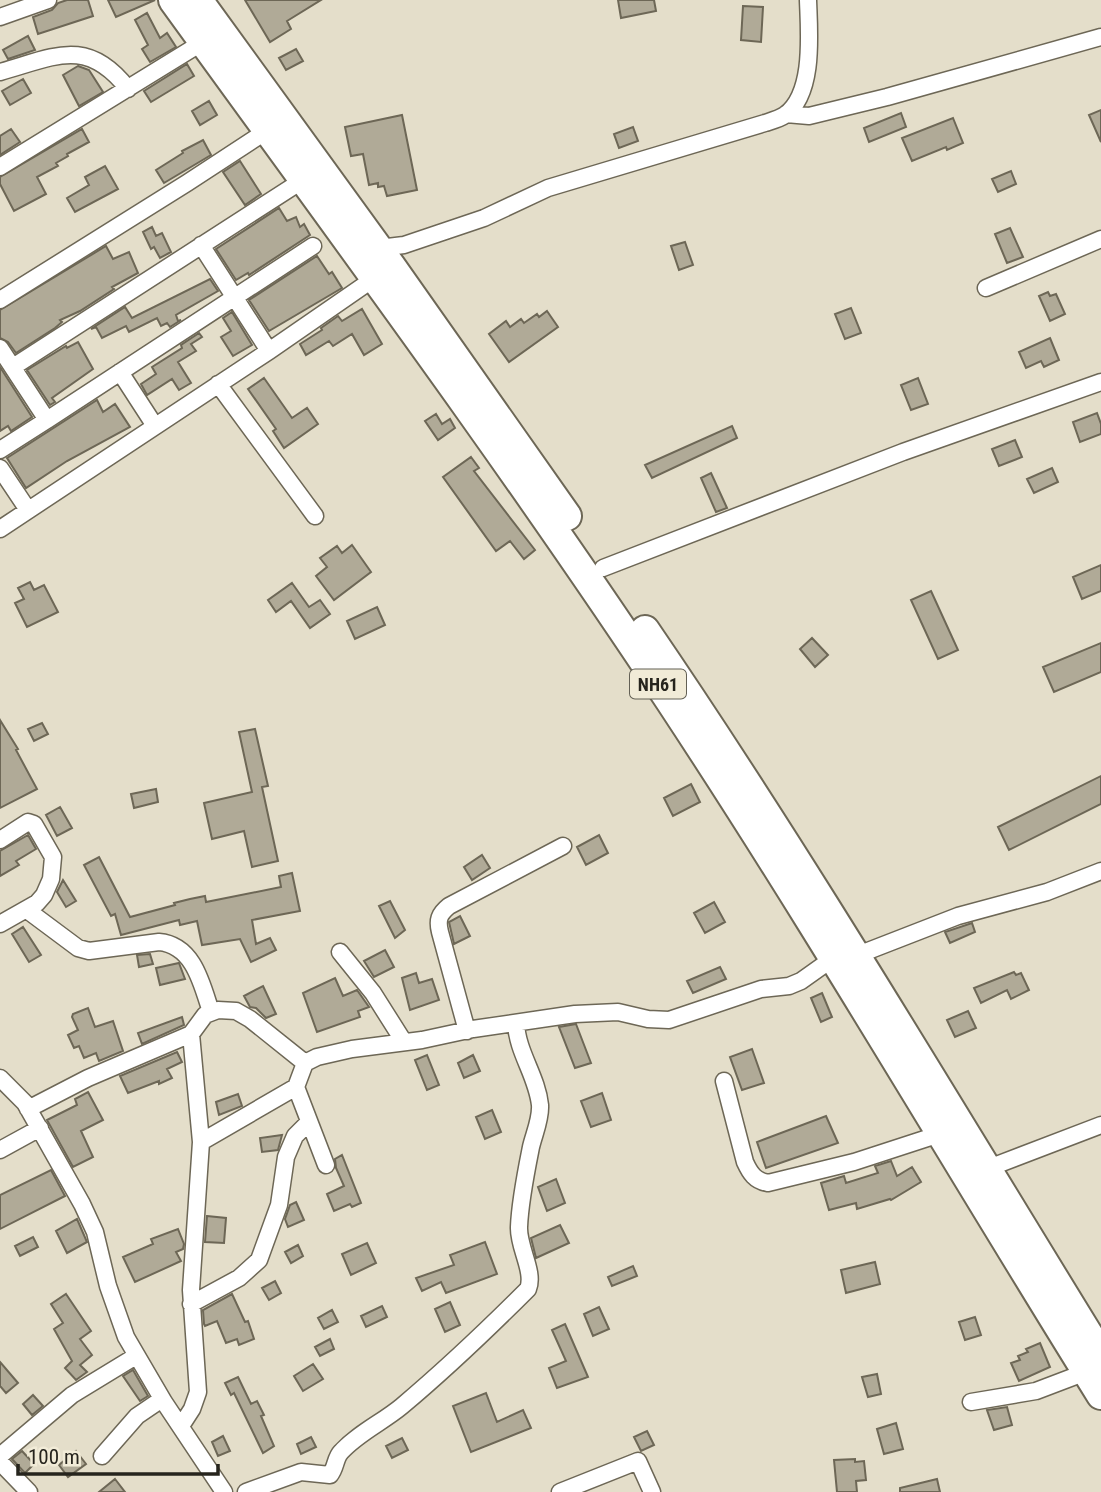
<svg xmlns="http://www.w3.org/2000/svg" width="1101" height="1492" viewBox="0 0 1101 1492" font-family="'Roboto Condensed',sans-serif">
  <rect width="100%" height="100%" fill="#e4deca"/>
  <path fill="#b0aa97" stroke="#6d6756" stroke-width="2" d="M67,0H88L93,16L38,34L33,17L52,10L58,3Z
    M108,0H155L116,17Z
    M245,0H321L287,21L291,29L270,42Z
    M618,0H654L656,11L621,18Z
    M743,6L763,7L761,42L741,40Z
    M147,13L160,38L167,33L176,47L150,62L142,49L148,45L135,20Z
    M28,36L35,50L8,59L3,50Z
    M296,49L303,61L286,70L279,58Z
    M187,64L194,76L151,102L144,91Z
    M78,66L89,70L103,92L79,106L63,75Z
    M23,79L31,93L10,105L2,91Z
    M209,101L217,115L200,125L192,111Z
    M1101,110V142L1089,115Z
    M901,113L906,127L869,142L864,128Z
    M402,115L417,190L387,196L384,186L378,187V183L369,185L363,154L351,156L345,127Z
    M953,118L963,143L947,150L946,147L912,161L902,138Z
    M633,127L638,141L619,148L614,134Z
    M11,129L20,142L0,155V136Z
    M82,129L89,142L67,154L68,156L56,163L58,166L37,177L46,194L14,211L0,184V177Z
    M203,140L211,155L164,183L156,170L183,153L182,151Z
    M240,161L261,194L245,205L223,172Z
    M105,166L118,189L75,212L67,198L89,185L85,177Z
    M1011,171L1016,184L998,192L992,179Z
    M279,208L287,221L296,217L300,227L304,224L310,235L249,275L248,273L236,280L216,249Z
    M152,227L156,236L162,233L171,252L160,258L154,247L151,249L143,232Z
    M1010,228L1023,257L1007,263L995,234Z
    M685,242L693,265L679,270L671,246Z
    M106,246L113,259L129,252L138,273L112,287L114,289L80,311L60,320L62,322L55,328L16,353L8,342L0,338V310Z
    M317,256L329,274L332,272L342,288L269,331L249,300Z
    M210,279L218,291L176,315L178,321L181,320L170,327L167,323L161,326L157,318L129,332L126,326L102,338L96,327L91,329L125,307L132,318Z
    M1048,292L1050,296L1056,294L1065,314L1050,321L1039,296Z
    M851,308L861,333L845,339L835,314Z
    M362,309L382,344L364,355L352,334L333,346L329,341L306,355L300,344L322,330L321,328L338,316L342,321Z
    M547,311L558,327L509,362L489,334L506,321L510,327L521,319L524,323L537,314L539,317Z
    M232,312L252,345L233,356L221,337L231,331L223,318Z
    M199,333L202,337L191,344L196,351L178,362L191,383L179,390L172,379L147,395L141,384L156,374L152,367L182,348L181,345Z
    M1050,338L1059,360L1044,367L1041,361L1026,368L1019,352Z
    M78,342L93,369L52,398L55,402L50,405L27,370L66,346L67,348Z
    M0,367L32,417L11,431L8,426L0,431Z
    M264,378L292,418L307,408L318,424L284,448L273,431L276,429L248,389Z
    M918,378L928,404L911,410L901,385Z
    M97,400L103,412L115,404L130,427L67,461L26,488L7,458Z
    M1097,413L1101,424V434L1080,442L1073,422Z
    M436,414L442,424L450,419L455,428L438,440L425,421Z
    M732,426L737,438L652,478L645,465Z
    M1015,440L1022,457L999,466L992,449Z
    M471,457L479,468L474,471L535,550L524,559L510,541L496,551L443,477Z
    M1052,468L1058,482L1034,493L1027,479Z
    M711,473L727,508L716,512L701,478Z
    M352,545L371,572L334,600L316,576L327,567L320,558L337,546L342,553Z
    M1101,565V591L1082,599L1073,577Z
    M30,582L34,590L44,585L58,612L27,627L15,603L24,599L18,588Z
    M292,583L309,607L320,600L330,614L310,628L291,601L276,612L268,600Z
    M931,591L958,650L938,659L911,600Z
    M377,607L385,625L355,639L347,621Z
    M812,638L828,655L815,667L800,649Z
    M1101,643V672L1054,692L1043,667Z
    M0,720L18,749L16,750L37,789L0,808Z
    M42,723L48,734L34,741L28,729Z
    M255,729L268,786L262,787L278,861L252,867L244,831L212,839L204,803L252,792L239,732Z
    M1101,776V804L1009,850L998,827Z
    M691,784L700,802L673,816L664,798Z
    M156,789L158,802L134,808L131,794Z
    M60,807L72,828L57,836L46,815Z
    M28,835L36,849L16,861L19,865L0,876V851Z
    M599,835L608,853L586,865L577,847Z
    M482,855L490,868L472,880L464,867Z
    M99,857L130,917L175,905L174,903L190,899L205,896L206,902L281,887L279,876L292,873L300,911L252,920L256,944L270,938L276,950L251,962L240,939L202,945L197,921L180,925L179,920L121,935L115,914L111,916L84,865Z
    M63,880L76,901L66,907L57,892Z
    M390,901L405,930L395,938L379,906Z
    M714,902L725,922L705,933L694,913Z
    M460,916L470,936L454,944L449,922Z
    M972,923L975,932L950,943L945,932Z
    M23,927L41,955L29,962L12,934Z
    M385,950L394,967L374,977L364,961Z
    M150,954L153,964L139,967L137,955Z
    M179,963L185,979L160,985L156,968Z
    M720,967L726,979L693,993L687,981Z
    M1014,972L1016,975L1021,973L1029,990L1011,999L1007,990L981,1003L974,988Z
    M416,973L419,983L432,979L439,1000L410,1010L402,978Z
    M335,978L343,996L357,990L369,1007L358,1011L360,1017L317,1032L303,993Z
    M263,986L276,1014L266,1018L256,1008L250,1007L244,996Z
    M822,993L832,1017L821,1022L811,998Z
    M88,1008L95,1027L113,1021L123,1051L99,1061L96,1053L84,1058L79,1046L74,1048L68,1035L78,1030L72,1017L73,1014Z
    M968,1011L976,1028L955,1037L947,1020Z
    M182,1017L184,1025L142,1044L138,1033Z
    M576,1024L591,1063L575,1068L559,1027Z
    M752,1049L764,1083L742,1090L730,1057Z
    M177,1052L182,1062L167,1069L172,1078L159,1084V1081L128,1093L120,1076Z
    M427,1055L439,1085L427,1090L415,1060Z
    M473,1055L480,1071L464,1078L458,1063Z
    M88,1092L103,1120L81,1131L93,1157L73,1167L47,1120L77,1105L75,1099Z
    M602,1093L611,1120L591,1127L581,1101Z
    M238,1094L242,1106L219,1115L216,1102Z
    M492,1110L501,1132L485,1139L476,1117Z
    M826,1116L838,1143L766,1168L757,1142Z
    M282,1135L278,1150L262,1152L260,1138Z
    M342,1155L361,1203L352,1207L350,1204L334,1211L327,1194L344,1186L336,1168L335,1159Z
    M891,1161L897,1176L912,1167L921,1182L891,1200L890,1199L857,1209L856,1203L829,1210L821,1183L844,1176L846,1183L878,1173L875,1166Z
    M51,1170L65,1196L0,1229V1195Z
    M556,1179L565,1203L547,1211L538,1187Z
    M296,1202L304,1220L288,1227L285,1219L290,1205Z
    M207,1216L226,1218L224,1243L205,1242Z
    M77,1219L87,1242L67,1253L56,1231Z
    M560,1225L569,1243L536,1258L531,1238Z
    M178,1229L184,1244L183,1249L176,1252L181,1261L135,1282L123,1257L153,1244L151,1239Z
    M33,1237L38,1247L20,1256L15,1246Z
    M485,1242L497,1274L446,1293L441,1282L422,1291L416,1278L454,1265L450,1255Z
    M367,1243L376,1263L351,1275L342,1254Z
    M298,1245L303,1256L291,1263L285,1252Z
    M875,1262L880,1284L846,1293L841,1270Z
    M633,1266L637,1276L612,1286L608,1277Z
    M275,1281L281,1293L269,1300L262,1288Z
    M66,1294L91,1331L80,1339L92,1355L80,1365L87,1372L76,1380L65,1368L72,1361L54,1329L63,1323L51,1304Z
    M232,1294L245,1322L248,1321L254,1339L239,1345L237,1339L226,1343L217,1321L205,1326L204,1324L203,1310Z
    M450,1302L460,1325L445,1332L435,1309Z
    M382,1306L387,1317L366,1327L361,1316Z
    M599,1307L609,1329L593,1336L584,1314Z
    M332,1310L338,1322L324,1329L318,1318Z
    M975,1317L981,1335L965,1340L959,1322Z
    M565,1324L588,1377L557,1388L549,1368L566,1361L552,1330Z
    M330,1339L334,1349L320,1356L315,1347Z
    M1040,1343L1050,1367L1019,1381L1011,1363L1020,1360L1018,1356L1028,1352L1026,1349Z
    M0,1362L18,1383L6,1393L0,1386Z
    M313,1364L323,1379L303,1391L294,1376Z
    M133,1370L148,1396L140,1401L123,1376Z
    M877,1374L881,1394L868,1397L862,1377Z
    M238,1377L251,1404L257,1401L264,1415L261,1416L274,1446L263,1453L234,1393L231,1395L225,1383Z
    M486,1393L497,1422L523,1410L531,1428L471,1452L453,1406Z
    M33,1395L43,1406L32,1415L23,1404Z
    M1007,1407L1012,1425L994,1430L987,1410Z
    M896,1423L903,1449L884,1454L877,1429Z
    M647,1431L654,1445L641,1451L634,1437Z
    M223,1436L230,1451L218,1456L212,1442Z
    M311,1437L316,1447L301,1454L297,1444Z
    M402,1438L408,1450L392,1458L386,1446Z
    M22,1451L34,1464L25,1473L12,1459Z
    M76,1451L86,1464L68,1477L59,1465Z
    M855,1459V1462L864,1461L866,1480L856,1481L857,1492H837L834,1460Z
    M115,1479L125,1492H99Z
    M937,1479L940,1492H900V1488Z"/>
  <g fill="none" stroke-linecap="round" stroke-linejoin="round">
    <g stroke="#6d6756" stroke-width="19">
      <path id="street" d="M0,17L48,0
        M0,72C54,57 87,36 128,89
        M786,114L809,116L887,97L1101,37
        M0,167L203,42
        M201,245L269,351
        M379,248L404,245L484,218L548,188L765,123C771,121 779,119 785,115C815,93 809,32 808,0
        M986,288L1101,239
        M0,300L187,183L268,130
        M0,348L47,420L0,450
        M13,367L303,180
        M120,372L155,426
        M218,384L315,516
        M47,420L313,246
        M0,468L28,510
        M0,529L269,351L379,275
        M603,568L903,452L1101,382
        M0,840L28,822L34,824L53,857L51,879L44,895L37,903L0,924
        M27,910L78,948L89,951L159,942C194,945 202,985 211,1012
        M340,952L373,993L404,1042
        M855,956L958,916L1047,892L1101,871
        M467,1031L440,932C437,920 439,914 449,906L563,846
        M0,1078L25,1103L82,1204L95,1232L108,1286L126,1337L164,1402L224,1492
        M724,1081L745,1162C750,1173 755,1181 768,1183L854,1162L940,1134
        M28,1109L88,1078L191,1034L205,1015L218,1010L236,1011L250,1019L305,1063
        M201,1142L296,1087
        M0,1150L40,1128
        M326,1165L296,1087L305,1063L317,1057L352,1049L422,1040L473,1029L575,1014L618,1012L648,1019L669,1020L761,989L789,986L801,981L839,954
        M986,1169L1101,1125
        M191,1304L239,1278L259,1260L279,1205L286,1157L295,1136L309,1122
        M971,1402L1036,1391L1086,1372
        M181,1426L192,1409L198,1392L191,1290L201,1142L191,1034
        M0,1456L72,1395L136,1356
        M102,1456L137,1416L162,1399
        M0,1462L29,1492
        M246,1492L301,1472L330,1475C336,1468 335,1458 341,1452C358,1433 383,1422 402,1406C446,1369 487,1330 528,1289C535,1272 518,1247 519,1227C520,1201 526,1172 531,1147C534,1134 541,1119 540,1105C537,1076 517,1052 516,1023
        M560,1492L638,1461L652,1492"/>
    </g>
    <g stroke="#6d6756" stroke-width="32">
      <path id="highway" d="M173,0C341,232 512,462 670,701C820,928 957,1164 1101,1395
        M198,0L391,266L567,516
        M645,630C806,866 951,1112 1101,1355"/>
    </g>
    <use href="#street" stroke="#fff" stroke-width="16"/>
    <use href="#highway" stroke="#fff" stroke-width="28"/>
  </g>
  <g text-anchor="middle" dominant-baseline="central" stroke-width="5" stroke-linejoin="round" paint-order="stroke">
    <rect fill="#f1ebd7" stroke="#636055" stroke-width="2" x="630" y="669.5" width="56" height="29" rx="5"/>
    <g font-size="18" font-weight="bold" fill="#26241d">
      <text x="658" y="684">NH61</text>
    </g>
  </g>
  <path d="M18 1464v10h200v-10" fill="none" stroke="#26241d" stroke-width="3.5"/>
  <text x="28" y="1464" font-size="21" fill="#26241d" stroke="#f1ebd7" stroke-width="5" paint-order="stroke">100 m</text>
</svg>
